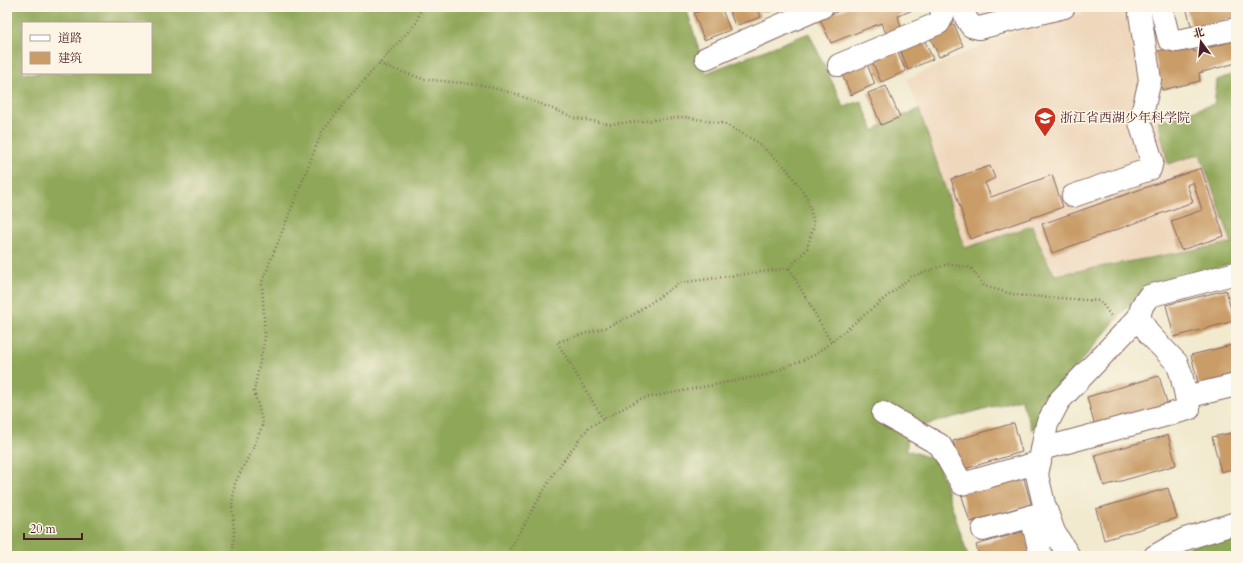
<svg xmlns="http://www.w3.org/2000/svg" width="1243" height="563" viewBox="0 0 1243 563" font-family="Cardo,'Noto Serif SC',serif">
  <rect width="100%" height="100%" fill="#fcf5e5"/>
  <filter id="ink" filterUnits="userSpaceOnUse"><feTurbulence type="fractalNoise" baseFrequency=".025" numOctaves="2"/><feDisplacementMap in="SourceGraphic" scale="8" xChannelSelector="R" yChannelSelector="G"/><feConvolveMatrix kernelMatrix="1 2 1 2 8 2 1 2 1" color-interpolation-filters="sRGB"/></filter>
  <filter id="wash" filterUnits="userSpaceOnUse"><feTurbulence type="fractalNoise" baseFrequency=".012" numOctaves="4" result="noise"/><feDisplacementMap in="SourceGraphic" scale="16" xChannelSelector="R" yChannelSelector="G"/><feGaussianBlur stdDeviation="0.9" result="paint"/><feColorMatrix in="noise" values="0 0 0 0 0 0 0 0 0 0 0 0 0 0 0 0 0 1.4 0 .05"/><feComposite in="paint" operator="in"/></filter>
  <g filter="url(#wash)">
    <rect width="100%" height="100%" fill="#f1eacf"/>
    <path fill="#eed7bb" d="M1102,7H1145L1158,121L1168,163L1200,154L1232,243L1055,275L1032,226L965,248L919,109L907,79L1008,34Z"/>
    <path fill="#8fa759" stroke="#6c6342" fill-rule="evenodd" d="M7,7H686L706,73L809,33L844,107L861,101L874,131L881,125L919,109L965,248L1032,226L1047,261L1055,275L1232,243L1200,154L1168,164L1158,121L1214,104L1217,80L1236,73V262L1146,289L1122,313L1054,393L1039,424L1032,430L1021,399L929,424L907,432V450L937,460L968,556H7ZM23,23H151V73H23Z
      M1236,531V556H1213L1195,550L1193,556H1173L1178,551Z"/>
    <g id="blocks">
      <path fill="#c99c68" d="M710,7H721L730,30L704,40L694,13Z
        M728,7H757L761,17L735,26Z
        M763,7H780L765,12Z
        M848,7H920L898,16L901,27L886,33L881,23L831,43L820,19Z
        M1186,7H1236V17L1192,29Z
        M954,24L963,46L939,57L929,34Z
        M923,37L933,59L908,70L899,47Z
        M1236,40V63L1199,73L1200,81L1162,90L1154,52L1192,44L1194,52Z
        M896,49L906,71L881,82L871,59Z
        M866,62L875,84L851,95L841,72Z
        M886,86L900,117L881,125L868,93Z
        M990,166L995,178L985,183L991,197L1052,175L1063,207L970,239L951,179Z
        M1201,168L1224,236L1181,250L1171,221L1202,210L1193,182L1187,185L1193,202L1052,253L1042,224Z
        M1226,290L1234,321L1174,337L1166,305Z
        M1236,344V377L1199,387L1191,355Z
        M1159,376L1168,406L1095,427L1087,397Z
        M1014,423L1022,452L961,470L953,441Z
        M1236,432V468L1221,472L1212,437Z
        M1168,435L1176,465L1104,486L1095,455Z
        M1023,475L1031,504L970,522L961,493Z
        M1168,488L1177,518L1104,540L1096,509Z
        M1025,531L1032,556H979L976,545Z"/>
    </g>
  </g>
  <g filter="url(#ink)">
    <use href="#blocks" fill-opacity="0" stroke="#846664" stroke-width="1"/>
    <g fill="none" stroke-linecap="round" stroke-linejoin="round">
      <g stroke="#846664" stroke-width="24">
        <path id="minor" d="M963,7L966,18L971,26L979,28L1064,7
          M1161,7L1169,39L1177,41L1236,29
          M706,58L822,7
          M839,65L939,23L943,15L940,7
          M1073,196L1150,169L1152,161L1140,123L1150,80L1139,7
          M1186,397L1236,385
          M883,413L940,445L962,484L1040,462
          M1042,449L1189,409L1181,374L1177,363L1149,334L1139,317
          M1031,516L1041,556
          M983,530L1046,512
          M1069,556L1054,532L1044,504L1037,475L1047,424L1059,401L1139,317L1142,306L1149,296L1236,273
          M1155,556L1185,539L1236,523"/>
      </g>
      <path stroke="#846664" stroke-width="2.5" stroke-dasharray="1 3" stroke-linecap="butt" d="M379,64L423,79L481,85L516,94L575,118L611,124L685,117L725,124L757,142L785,167L807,197L814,224L807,249L789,268L831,342
        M603,419L557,342L607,327L633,315L679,283L789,268
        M232,556L234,533L232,505L235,483L253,448L263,424L254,391L265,337L262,282L322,132L349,97L417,22L421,7
        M506,556L554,473L589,427L640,399L766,375L815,355L911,277L948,264L971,268L984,286L1016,295L1100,301L1111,316"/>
      <use href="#minor" stroke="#fff" stroke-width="22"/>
    </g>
  </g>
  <defs>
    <g id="school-pin" transform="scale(1.15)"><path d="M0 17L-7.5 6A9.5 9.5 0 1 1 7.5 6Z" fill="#c8321e" stroke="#fcf5e5"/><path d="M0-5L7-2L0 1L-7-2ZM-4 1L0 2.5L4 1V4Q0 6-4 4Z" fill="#fff"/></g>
  </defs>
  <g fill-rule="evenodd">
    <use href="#school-pin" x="1045" y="118"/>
  </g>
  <g text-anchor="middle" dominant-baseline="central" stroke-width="3" stroke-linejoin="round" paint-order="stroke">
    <g font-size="13" fill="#4a1f2b" stroke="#fcf5e5" text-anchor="start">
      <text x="1060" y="118">浙江省西湖少年科学院</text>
    </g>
  </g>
  <rect width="1243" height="563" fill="none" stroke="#fcf5e5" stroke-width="24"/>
  <rect x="22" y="22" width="130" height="52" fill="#fcf5e5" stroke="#b59f9b"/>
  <rect x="30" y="35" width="20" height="6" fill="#ffffff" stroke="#b59f9b"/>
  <text x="58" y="42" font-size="12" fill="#4a1f2b">道路</text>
  <rect x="30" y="52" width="20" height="12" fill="#c99c68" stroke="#b59f9b"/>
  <text x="58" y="62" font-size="12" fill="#4a1f2b">建筑</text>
  <g transform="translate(1201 42) rotate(345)" stroke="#fcf5e5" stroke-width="3" paint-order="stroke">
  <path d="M0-3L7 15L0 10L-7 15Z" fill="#4a1f2b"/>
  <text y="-6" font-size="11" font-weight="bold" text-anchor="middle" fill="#4a1f2b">北</text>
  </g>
  <path d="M24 533v6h58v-6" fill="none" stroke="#4a1f2b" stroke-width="2"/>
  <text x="30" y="533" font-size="12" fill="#4a1f2b" stroke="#fcf5e5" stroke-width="3" paint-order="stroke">20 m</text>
</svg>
